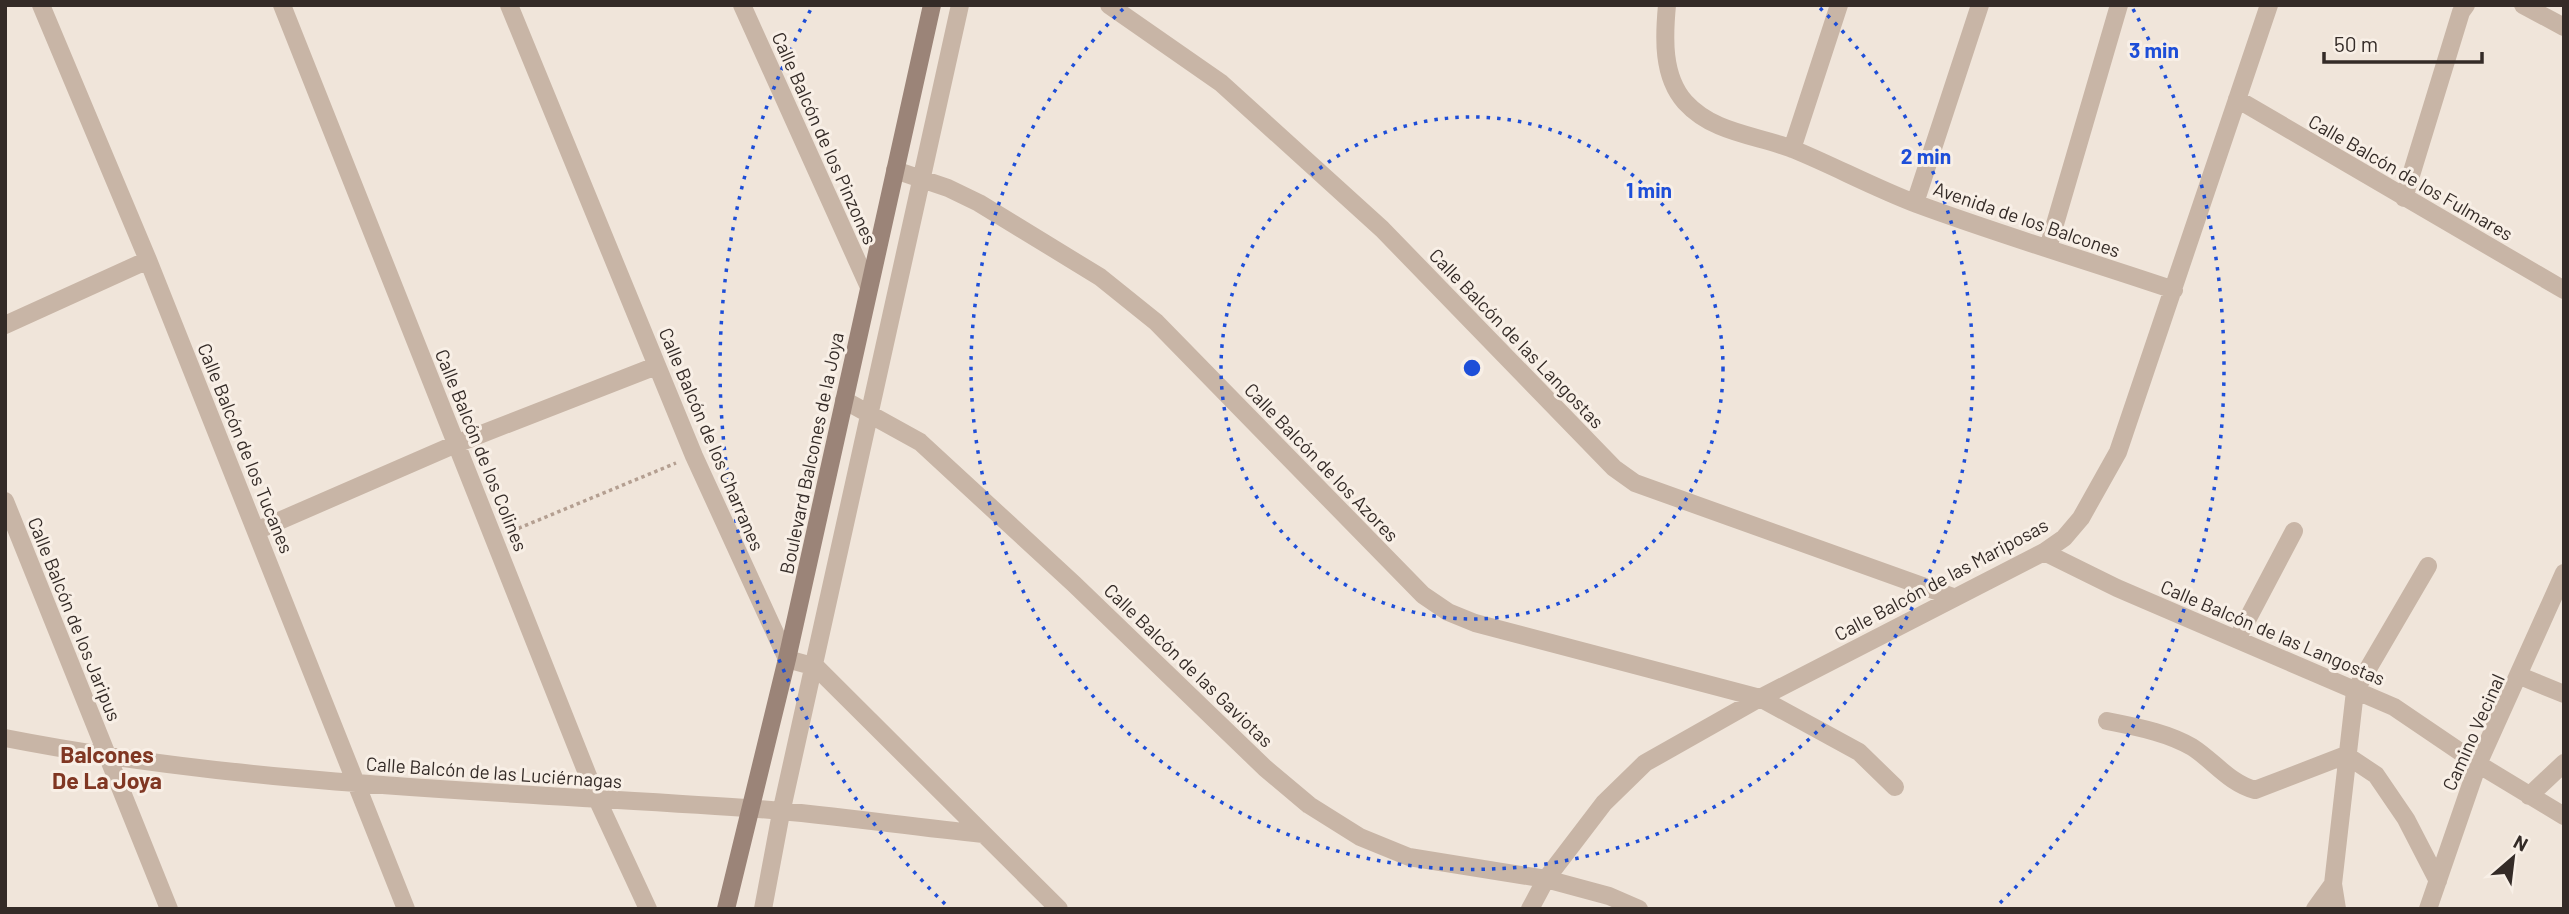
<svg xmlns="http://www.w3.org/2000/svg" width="2569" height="914" viewBox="0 0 2569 914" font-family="Barlow,sans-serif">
  <rect width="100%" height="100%" fill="#f0e5da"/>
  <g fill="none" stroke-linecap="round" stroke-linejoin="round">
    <path stroke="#b49f91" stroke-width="3.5" stroke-dasharray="3.5 3.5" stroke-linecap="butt" d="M512,531L676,463"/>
    <path stroke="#c8b5a6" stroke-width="18" d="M41,5L148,260L406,909
      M282,5L598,801L648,909
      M509,5L694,456L787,659L816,667L1059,909
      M742,5L869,287
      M1109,5L1221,83L1382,229L1614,468L1635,483L1953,597
      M1667,5C1664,37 1662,76 1685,102C1714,134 1758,135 1795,150C1836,167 1875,188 1917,204C2001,235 2088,261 2174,290
      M2523,5L2564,27
      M2237,99L2564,290
      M1792,149L1839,5
      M895,170L948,188L979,203L1100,277L1156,322L1423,595L1448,612L1475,623L1760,698L1859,752L1895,787
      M2404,198L2461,12L2466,5
      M1915,203L1980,5
      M2048,248L2119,5
      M5,325L148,260
      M844,400L920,442L1074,584L1265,768L1309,805L1360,837L1409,857L1546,879L1609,896L1639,909
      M5,501L169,909
      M256,531L456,444L656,366
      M2044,552L2117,588L2394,707L2478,764L2564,816
      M2237,639L2294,531
      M2520,676L2564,694
      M2107,721C2136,727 2166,732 2192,747C2214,761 2229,783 2255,790L2346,755L2376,775L2406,819L2438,881
      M5,738C249,786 499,791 746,808C825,814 904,826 983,834
      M2529,796L2564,763
      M763,909L781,813L960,5
      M1530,909L1546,879L1604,803L1645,763L1760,698L2044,552L2064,538L2081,518L2118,452L2269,5
      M2315,909L2333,884
      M2337,909L2333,884L2355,691L2428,566
      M2428,909L2478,764L2564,573"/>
    <path stroke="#9b8478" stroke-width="18" d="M726,909L787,659L932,5"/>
  </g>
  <g fill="none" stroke="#1d4ed8" stroke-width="3.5" stroke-dasharray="3.5 7">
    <circle cx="1472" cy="368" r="251"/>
    <path d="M1820 8A501 501 0 1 1 1124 8"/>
    <path d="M945 904A752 752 0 0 1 811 9M2133 9A752 752 0 0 1 1999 904"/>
  </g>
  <g text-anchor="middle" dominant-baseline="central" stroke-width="6" stroke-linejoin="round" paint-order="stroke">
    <g font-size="19" fill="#342b27" stroke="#f8efe6">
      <text transform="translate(825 138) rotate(66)">Calle Balcón de los Pinzones</text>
      <text transform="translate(2411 177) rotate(30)">Calle Balcón de los Fulmares</text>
      <text transform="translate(2027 219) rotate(19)">Avenida de los Balcones</text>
      <text transform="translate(1517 338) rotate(46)">Calle Balcón de las Langostas</text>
      <text transform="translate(712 439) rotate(67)">Calle Balcón de los Charranes</text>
      <text transform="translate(246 448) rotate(68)">Calle Balcón de los Tucanes</text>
      <text transform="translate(482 450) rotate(68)">Calle Balcón de los Colines</text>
      <text transform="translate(811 453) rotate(-78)">Boulevard Balcones de la Joya</text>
      <text transform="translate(1322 462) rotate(46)">Calle Balcón de los Azores</text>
      <text transform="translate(1941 579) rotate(-28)">Calle Balcón de las Mariposas</text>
      <text transform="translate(75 619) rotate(68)">Calle Balcón de los Jaripus</text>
      <text transform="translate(2273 632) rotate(23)">Calle Balcón de las Langostas</text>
      <text transform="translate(1189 665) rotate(44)">Calle Balcón de las Gaviotas</text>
      <text transform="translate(2473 732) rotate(-66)">Camino Vecinal</text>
      <text transform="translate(494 772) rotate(4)">Calle Balcón de las Luciérnagas</text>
    </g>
    <g font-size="23" font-weight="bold" fill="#803723" stroke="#f8efe6">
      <text x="107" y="754">Balcones<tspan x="107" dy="26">De La Joya</tspan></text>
    </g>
  </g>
  <circle cx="1472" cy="368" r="10" fill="#1d4ed8" stroke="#f8efe6" stroke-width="3.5"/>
  <g font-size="21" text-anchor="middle" font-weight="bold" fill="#1d4ed8" stroke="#f8efe6" stroke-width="6" stroke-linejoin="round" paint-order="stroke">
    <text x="2154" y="58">3 min</text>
    <text x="1926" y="164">2 min</text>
    <text x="1649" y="198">1 min</text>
  </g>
  <rect width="2569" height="914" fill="none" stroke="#342b27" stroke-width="14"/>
  <g transform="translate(2513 858) rotate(28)" stroke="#f8efe6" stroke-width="5" paint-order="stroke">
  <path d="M0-5L12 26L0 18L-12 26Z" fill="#342b27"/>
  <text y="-10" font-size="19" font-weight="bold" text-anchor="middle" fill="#342b27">N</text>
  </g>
  <path d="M2324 52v10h158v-10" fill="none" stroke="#342b27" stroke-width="3.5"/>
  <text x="2334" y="52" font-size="21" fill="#342b27" stroke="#f8efe6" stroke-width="5" paint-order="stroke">50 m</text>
</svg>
